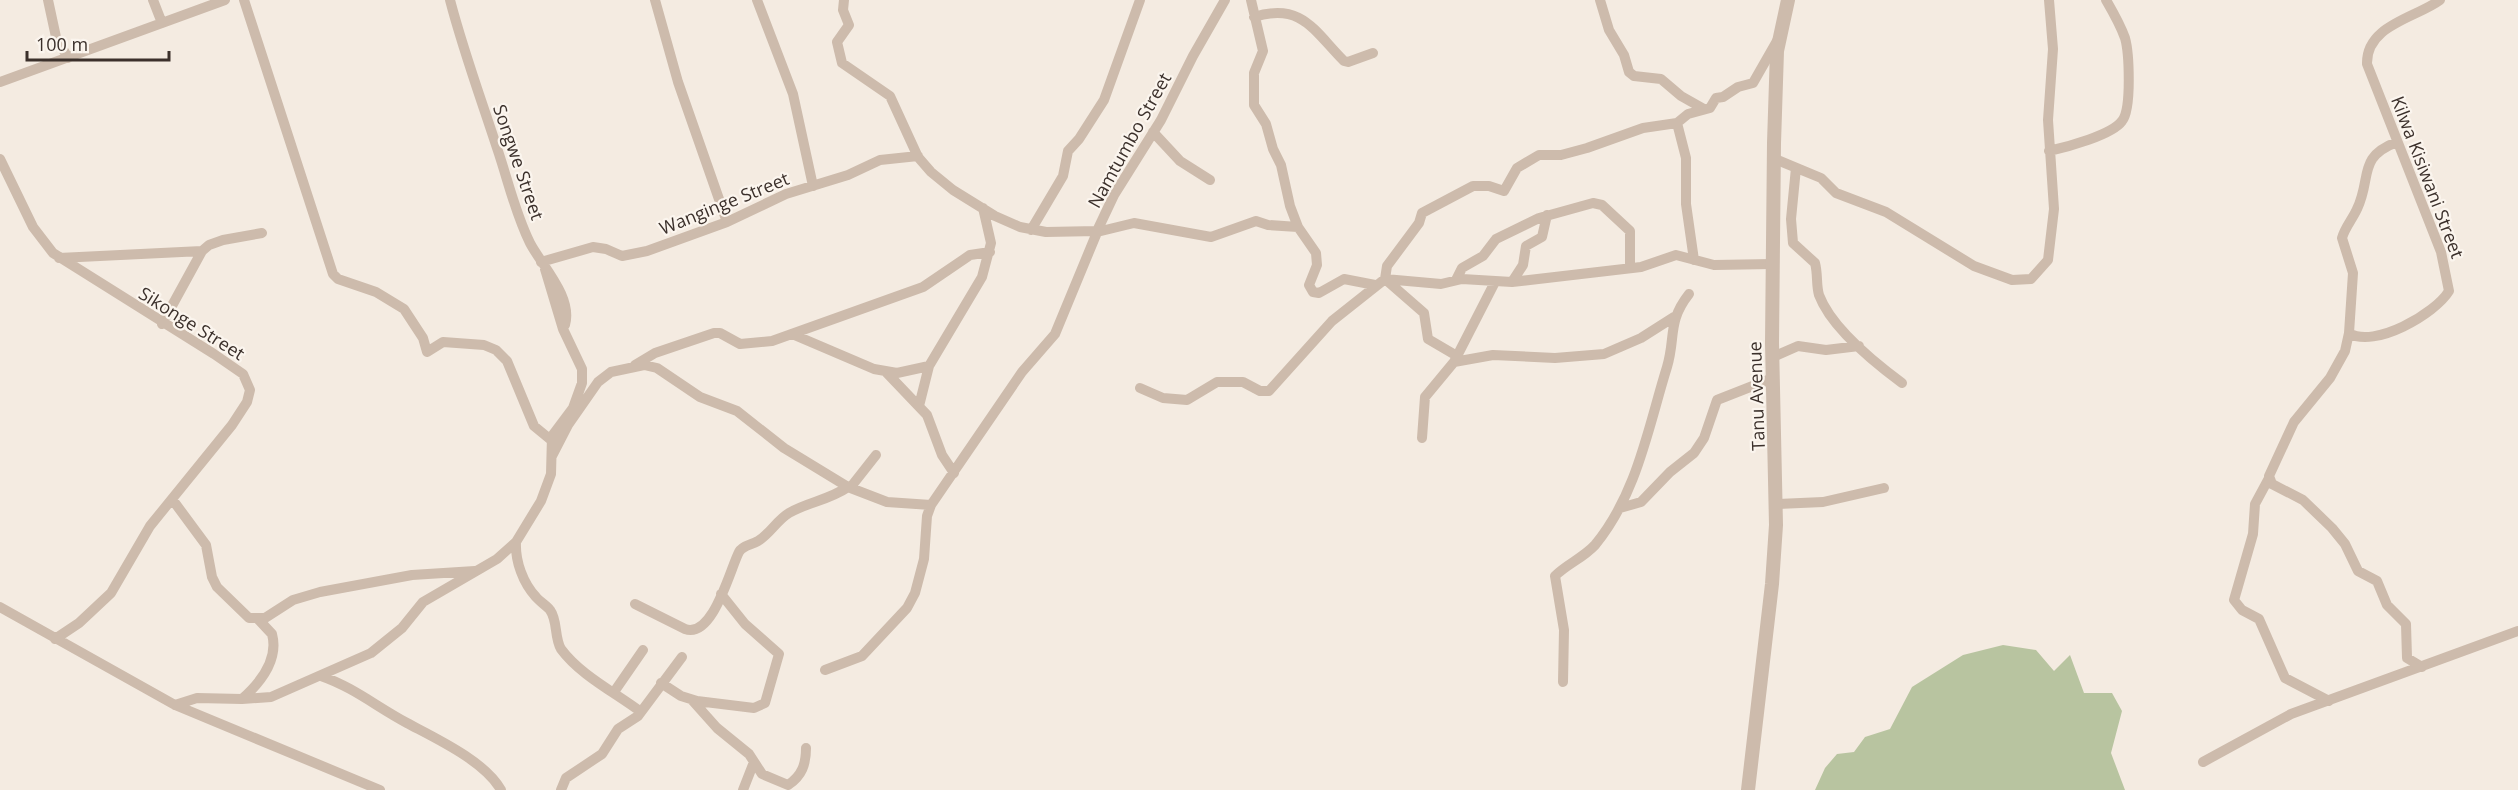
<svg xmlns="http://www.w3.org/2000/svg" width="2518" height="790" viewBox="0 0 2518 790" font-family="'Open Sans',sans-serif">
  <rect width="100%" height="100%" fill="#f4ebe1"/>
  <path fill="#b8c4a0" d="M2003,645L2036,650L2054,671L2070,655L2084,693H2112L2122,711L2111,753L2125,790H1815L1825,768L1837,754L1854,752L1865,737L1890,729L1912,687L1963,655Z"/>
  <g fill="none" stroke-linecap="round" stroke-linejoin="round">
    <path stroke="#cdbbac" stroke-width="10" d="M48,0L56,37L68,58
      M153,0L162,23
      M244,0L333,274L338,279L376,292L404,309L423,338L427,352L443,342L484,345L496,350L507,361L534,426L551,440
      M450,0C463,50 481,99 497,148C508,180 515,213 530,243C542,266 573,297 565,325
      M655,0L678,82L727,222
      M757,0L793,94L813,186
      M844,0L843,10L849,25L837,42L842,63L890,96L918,157L931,172L953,190L995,216L1020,227L1046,232L1097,231L1114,195L1161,120L1193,56L1225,0
      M1251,0L1263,51L1254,73V105L1266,124L1273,149L1281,165L1290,206L1298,227
      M1600,0L1609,30L1624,55L1629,72L1634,76L1661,79L1681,96L1704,109
      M1254,17C1302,2 1314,31 1344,61L1348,62L1373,53
      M0,82L225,0
      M1677,123L1686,158V204L1694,260
      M1153,132L1180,161L1210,180
      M2397,142C2357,157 2372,178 2357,209C2352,220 2345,227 2342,238L2353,273L2349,333L2345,351L2330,378L2294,422L2269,476L2272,484L2303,500L2332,528L2345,544L2358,571L2377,581L2387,605L2406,624L2407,658L2422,667
      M2049,151C2067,147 2112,135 2122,121C2132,109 2129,52 2125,38C2120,24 2113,12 2106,0
      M0,159L33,227L53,253L214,354L243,374L250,390L247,402L232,425L150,526L111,593L79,623L55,639
      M1775,159L1821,178L1836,193L1886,212L1974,266L2012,280L2031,279L2048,260L2054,209L2048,120L2053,49L2049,0
      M1796,168L1791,219L1793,243L1815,263C1818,274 1816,285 1819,295C1831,327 1875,363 1902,383
      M1031,230L1063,176L1068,151L1079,139L1104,100L1140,0
      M1097,232L1134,223L1211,237L1256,221L1268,225L1298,227L1316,253L1317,265L1309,285L1313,292L1319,293L1344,279L1375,285
      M59,258L202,251
      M541,262L593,247L606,249L622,256L647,251L727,222L786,194L848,175L880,160L918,156
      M1456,280L1462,268L1483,256L1496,239L1539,218L1593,203L1602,205L1630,231V267
      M1512,282L1523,265L1526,246L1542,237L1547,215
      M162,324L202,251L209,245L223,240L262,233
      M2349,333C2374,349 2435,314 2449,291L2441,252L2367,64C2366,25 2416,18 2440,0
      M792,334L874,369L897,373L929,366
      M1457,356L1428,339L1424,313L1385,279L1387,266L1419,223L1422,213L1473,186H1489L1504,191L1517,168L1539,155H1561L1587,148L1643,128L1677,123L1688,114L1710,108L1716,98L1723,97L1738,87L1753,83L1777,41
      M1773,357L1798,346L1826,350L1859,346
      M1454,362L1493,355L1555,358L1604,354L1641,338L1674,317
      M635,365L655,353L714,333H720L740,344L772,341L923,287L970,255L990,252
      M886,372L927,415L942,455L954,473
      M1140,388L1163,398L1187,400L1217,382H1243L1260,391H1269L1332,321L1385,279L1441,284L1462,279L1512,282L1641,267L1676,255L1714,265L1772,264
      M919,406L929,366L982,277L991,243L983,208
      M1422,438L1425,397L1454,362L1495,282
      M552,456L568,425L598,382L611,372L644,365L657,368L700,397L737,411L784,448L848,487L887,502L931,505
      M2269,478L2255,504L2253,534L2234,600L2242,610L2259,619L2285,678L2329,701
      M850,488L876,455
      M172,499L206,545L212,577L217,587L249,618H265L293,600L320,592L412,575L475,571
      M1776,504L1823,502L1884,488
      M1620,508L1641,502L1670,472L1694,453L1704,438L1717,400L1773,378
      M516,542C515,561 523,583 536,597C540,602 546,605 550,610C558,621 554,637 561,649C580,675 616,693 641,712
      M635,604L685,629C713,639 730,569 739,552C743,545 752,545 758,541C770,534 777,520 789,513C808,502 829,500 848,487
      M0,607L175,705L380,790
      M825,670L862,656L907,608L915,593L924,559L927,516L931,505L1022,372L1055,334L1098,230
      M321,676C353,687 377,707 407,723C435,738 485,761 501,790
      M1563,682L1564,630L1555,576C1567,564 1583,558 1595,545C1637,494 1648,428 1667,367C1676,337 1667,322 1689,294
      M661,683L681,696L697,701L754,708L765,703L779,654L745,624L721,594
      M614,692L643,650
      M242,699C260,683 279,660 272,634L258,619
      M692,700L717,728L749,754L762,774L788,785C802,776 806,764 806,748
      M175,705L197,698L242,699L271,697L371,653L402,628L423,602L497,559L516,542L541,501L551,474L552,436L573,408L582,383V369L563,329L545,269
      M2203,762L2291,714L2518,631
      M561,790L566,778L602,754L618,729L638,716L682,657
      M743,790L754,762"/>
    <path stroke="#cdbbac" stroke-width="14" d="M1748,790L1772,584L1776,525L1772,343L1774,143L1777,51L1788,0"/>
  </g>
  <g text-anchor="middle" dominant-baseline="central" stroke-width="4.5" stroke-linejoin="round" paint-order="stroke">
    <g font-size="18" fill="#3b302b" stroke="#fbf5ee">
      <text transform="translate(1129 140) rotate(-61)">Namtumbo Street</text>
      <text transform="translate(519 162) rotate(71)">Songwe Street</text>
      <text transform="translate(2428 177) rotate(69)">Kilwa Kisiwani Street</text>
      <text transform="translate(724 203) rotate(-22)">Wanginge Street</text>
      <text transform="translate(192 323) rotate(32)">Sikonge Street</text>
      <text transform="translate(1756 396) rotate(-92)">Tanu Avenue</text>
    </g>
  </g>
  <path d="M27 51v9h142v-9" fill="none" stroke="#3b302b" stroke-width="3"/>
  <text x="36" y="51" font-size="18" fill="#3b302b" stroke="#fbf5ee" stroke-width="4.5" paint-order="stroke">100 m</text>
</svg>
